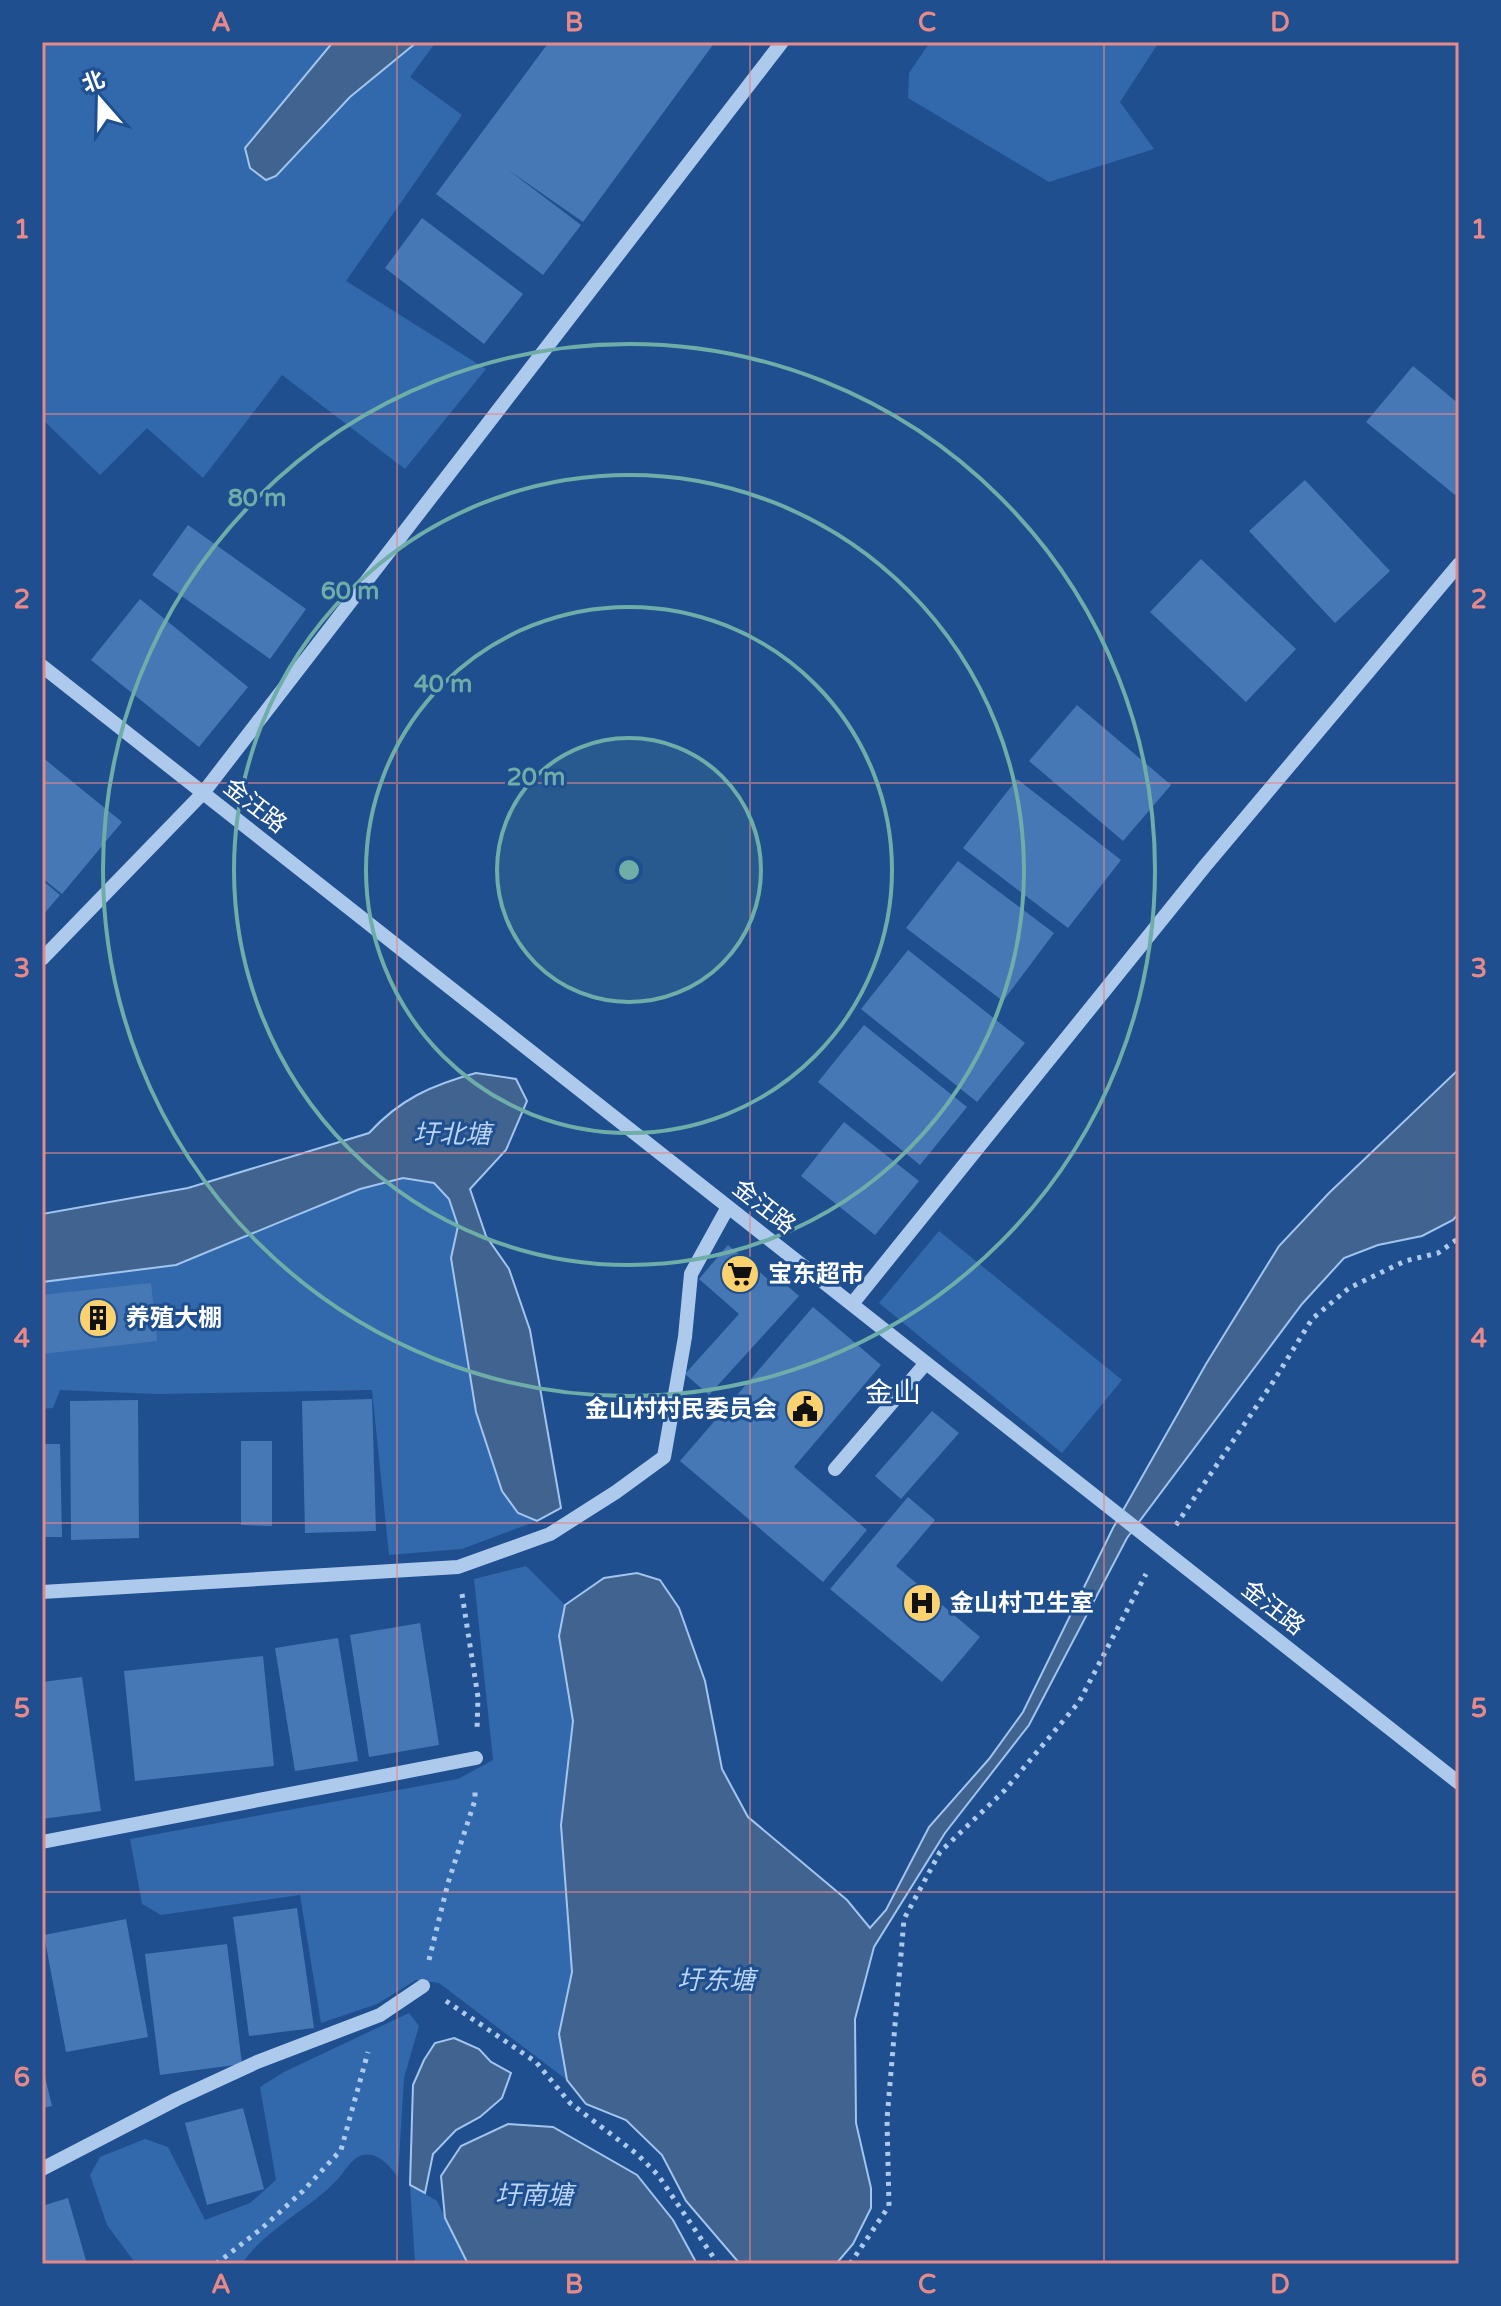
<svg xmlns="http://www.w3.org/2000/svg" width="1501" height="2306" viewBox="0 0 1501 2306" font-family="'Varela Round','Noto Sans SC',sans-serif">
  <rect width="100%" height="100%" fill="#1f4f8e"/>
  <path fill="#3269ac" d="M43,42H436L410,77L462,115L346,281L486,369L405,469L282,375L203,478L147,428L100,475L42,419Z
    M930,42H1159L1120,102L1154,149L1049,182L908,98L909,73Z
    M403,1178L434,1183L449,1199L458,1226L451,1258L476,1412L502,1491L518,1513L537,1521L462,1549L389,1555L372,1390L157,1394L60,1390L53,1408L42,1409V1282L176,1265L360,1189Z
    M939,1231L1122,1380L1062,1453L879,1303Z
    M526,1566L565,1605L559,1636L573,1721L561,1825L572,1973L559,2034L567,2080L439,1983L416,1980L377,2004L321,2023L300,1895L161,1915L142,1904L130,1839L458,1779L493,1760L474,1579Z
    M409,2013L419,2026L404,2078L398,2177C389,2166 379,2152 363,2155C352,2157 344,2173 336,2181C307,2211 265,2229 242,2264H136L107,2225L90,2175L100,2157L145,2139L168,2147L205,2220L250,2203L276,2180L260,2087L284,2072Z
    M410,2185L437,2201L468,2264H415Z"/>
  <path fill="#406390" stroke="#a1c5ee" stroke-width="2" d="M333,42H417L350,97L276,176L266,180L250,168L245,148Z
    M1459,1069V1213L1453,1220L1422,1236L1378,1245L1344,1258L1302,1304L1127,1538L1029,1725L945,1833L874,1947L855,2019L856,2123L871,2188V2208L853,2244L836,2264H740L686,2201L662,2155L626,2120L586,2104L567,2080L559,2034L572,1972L561,1825L573,1721L559,1636L565,1605L604,1578L637,1573L660,1580L679,1608L705,1681L722,1769L748,1817L847,1900L870,1928L886,1910L929,1827L989,1759L1023,1712L1113,1528L1206,1364L1279,1246L1329,1193Z
    M476,1073L516,1079L527,1101L506,1150L470,1189L486,1236L509,1269L530,1330L561,1508L537,1521L518,1513L502,1491L476,1412L451,1258L458,1226L449,1199L434,1183L403,1178L360,1189L176,1265L42,1282V1214L188,1188L369,1133C400,1099 432,1085 476,1073Z
    M454,2038L479,2049L491,2062L511,2073L502,2098L480,2117L456,2130L433,2154L425,2193L410,2185L413,2085L424,2060L435,2043Z
    M508,2124L553,2127L637,2175L673,2220L697,2264H468L445,2218L441,2176L461,2146Z"/>
  <path fill="#4778b6" d="M549,42H715L583,222L507,169L581,225L543,275L436,194Z
    M422,218L523,294L484,344L385,268Z
    M1413,366L1459,404V490L1455,495L1366,422Z
    M1305,480L1390,571L1335,623L1249,531Z
    M188,525L306,609L270,659L152,575Z
    M1201,559L1296,649L1246,702L1150,612Z
    M140,599L248,687L199,747L91,660Z
    M1077,705L1171,785L1123,841L1029,761Z
    M42,757L122,822L62,894L42,878Z
    M1017,779L1121,860L1068,928L963,848Z
    M958,861L1054,933L1003,1001L906,928Z
    M42,880L60,895L42,916Z
    M908,950L1025,1043L977,1102L861,1009Z
    M864,1025L967,1107L920,1165L818,1082Z
    M844,1122L919,1181L875,1235L801,1176Z
    M728,1245L770,1281L775,1275L799,1296L709,1395L685,1374L739,1314L699,1279Z
    M151,1283L157,1341L42,1354V1295Z
    M813,1307L881,1365L794,1467L867,1530L823,1582L680,1461Z
    M372,1399L376,1531L305,1533L302,1401Z
    M138,1400L139,1538L71,1540L70,1401Z
    M932,1411L959,1433L901,1499L875,1476Z
    M241,1441H272V1526L241,1525Z
    M42,1444H60L62,1537H42Z
    M908,1497L935,1520L896,1566L980,1637L942,1682L830,1589Z
    M420,1623L439,1745L369,1757L350,1635Z
    M338,1638L358,1761L295,1771L275,1648Z
    M263,1656L274,1766L135,1781L124,1671Z
    M82,1677L101,1811L42,1819V1682Z
    M297,1908L314,2028L249,2036L233,1917Z
    M126,1919L148,2037L66,2052L44,1935Z
    M227,1944L242,2064L160,2075L145,1954Z
    M42,2064L52,2106L42,2108Z
    M243,2108L264,2189L207,2205L185,2123Z
    M68,2198L87,2264H42V2206Z"/>
  <g fill="none" stroke-linecap="round" stroke-linejoin="round">
    <path stroke="#adcaed" stroke-width="5" stroke-dasharray="4 6" stroke-linecap="butt" d="M1176,1525L1273,1382L1312,1319L1349,1288L1405,1261L1438,1253L1459,1238
      M462,1594L478,1697L477,1731
      M429,1960L448,1883L475,1800V1789
      M446,2001L536,2062L570,2103L637,2154L658,2175L718,2264
      M216,2264L261,2229L303,2191L341,2150L368,2052
      M850,2264L889,2206L887,2119L904,1919L940,1852L1005,1790L1079,1702L1146,1574"/>
    <path stroke="#adcaed" stroke-width="14" d="M42,666L1459,1783
      M42,959L203,793L782,42
      M852,1304L1205,866L1459,564
      M835,1469L926,1363
      M42,1592L458,1567L550,1534L616,1492L664,1457L685,1337L691,1274L728,1207
      M42,1842L476,1758
      M42,2169L177,2099L257,2062L380,2015L423,1986"/>
  </g>
  <path fill="none" stroke="#e88989" stroke-width="2" stroke-opacity="0.55" d="M397,42V2264M750,42V2264M1104,42V2264M42,414H1459M42,783H1459M42,1153H1459M42,1523H1459M42,1892H1459"/>
  <circle cx="629" cy="870" r="132" fill="#6fada8" fill-opacity=".12"/>
  <g fill="none" stroke="#6fada8" stroke-width="4">
    <circle cx="629" cy="870" r="132"/>
    <circle cx="629" cy="870" r="263"/>
    <circle cx="629" cy="870" r="395"/>
    <circle cx="629" cy="870" r="526"/>
  </g>
  <defs>
    <g id="supermarket-disc" transform="scale(2)"><circle r="9.5" fill="#fbd26d" stroke="#1f4f8e"/><path d="M-6-5.5h2.5l.6 2H6L4.5 2H-2.5L-4.4-4H-6ZM-1.5 3.2a1.3 1.3 0 1 0 .1 0ZM3 3.2a1.3 1.3 0 1 0 .1 0Z" fill="#111"/></g>
    <g id="building-disc" transform="scale(2)"><circle r="9.5" fill="#fbd26d" stroke="#1f4f8e"/><path d="M-4-6H4V6H1V3H-1V6H-4ZM-2.5-4.3h1.7v1.8h-1.7ZM.8-4.3h1.7v1.8H.8ZM-2.5-1h1.7V.8h-1.7ZM.8-1h1.7V.8H.8Z" fill="#111"/></g>
    <g id="civic-disc" transform="scale(2)"><circle r="9.5" fill="#fbd26d" stroke="#1f4f8e"/><path d="M-.6-6.5H3V-4.5H.6V-3L4-1V1h2V6H-6V1h2V-1L-.6-3ZM-1.2 2.5V6h2.4V2.5Z" fill="#111"/></g>
    <g id="hospital-disc" transform="scale(2)"><circle r="9.5" fill="#fbd26d" stroke="#1f4f8e"/><path d="M-5-5h3v3.5h4V-5h3V5h-3V1.5h-4V5h-3Z" fill="#111"/></g>
  </defs>
  <g fill-rule="evenodd">
    <use href="#supermarket-disc" x="740" y="1274"/>
    <use href="#building-disc" x="98" y="1318"/>
    <use href="#civic-disc" x="805" y="1409"/>
    <use href="#hospital-disc" x="922" y="1603"/>
  </g>
  <g text-anchor="middle" dominant-baseline="central" stroke-width="6" stroke-linejoin="round" paint-order="stroke">
    <g font-size="24" fill="#fff" stroke="#1f4f8e">
      <text transform="translate(255 806) rotate(38)">金汪路</text>
      <text transform="translate(764 1207) rotate(38)">金汪路</text>
      <text transform="translate(1273 1608) rotate(38)">金汪路</text>
    </g>
    <g font-size="24" font-weight="bold" fill="#fff" stroke="#1f4f8e" text-anchor="start">
      <text x="768" y="1274">宝东超市</text>
      <text x="126" y="1318">养殖大棚</text>
      <text x="777" y="1409" text-anchor="end">金山村村民委员会</text>
      <text x="950" y="1603">金山村卫生室</text>
    </g>
    <g font-size="26" font-style="italic" fill="#b9d4f4" stroke="#1f4f8e">
      <text x="452" y="1134">圩北塘</text>
      <text x="716" y="1980">圩东塘</text>
      <text x="534" y="2195">圩南塘</text>
    </g>
    <g font-size="28" fill="#fff" stroke="#1f4f8e">
      <text x="893" y="1393">金山</text>
    </g>
  </g>
  <circle cx="629" cy="870" r="12" fill="#6fada8" stroke="#1f4f8e" stroke-width="4"/>
  <g font-size="24" text-anchor="middle" font-weight="bold" fill="#6fada8" stroke="#1f4f8e" stroke-width="6" stroke-linejoin="round" paint-order="stroke">
    <text x="257" y="506">80 m</text>
    <text x="350" y="599">60 m</text>
    <text x="443" y="692">40 m</text>
    <text x="536" y="785">20 m</text>
  </g>
  <rect width="1501" height="2306" fill="none" stroke="#1f4f8e" stroke-width="88"/>
  <g transform="translate(100 100) rotate(340)" stroke="#1f4f8e" stroke-width="6" paint-order="stroke">
  <path d="M0-6L14 30L0 20L-14 30Z" fill="#ffffff"/>
  <text y="-12" font-size="22" font-weight="bold" text-anchor="middle" fill="#ffffff">北</text>
  </g>
  <rect x="44" y="44" width="1413" height="2218" fill="none" stroke="#e88989" stroke-width="3"/>
  <g font-size="26" text-anchor="middle" font-weight="bold" fill="#e88989">
    <text x="221" y="31">A</text>
    <text x="574" y="31">B</text>
    <text x="927" y="31">C</text>
    <text x="1280" y="31">D</text>
    <text x="22" y="238">1</text>
    <text x="1479" y="238">1</text>
    <text x="22" y="608">2</text>
    <text x="1479" y="608">2</text>
    <text x="22" y="977">3</text>
    <text x="1479" y="977">3</text>
    <text x="22" y="1347">4</text>
    <text x="1479" y="1347">4</text>
    <text x="22" y="1717">5</text>
    <text x="1479" y="1717">5</text>
    <text x="22" y="2086">6</text>
    <text x="1479" y="2086">6</text>
    <text x="221" y="2293">A</text>
    <text x="574" y="2293">B</text>
    <text x="927" y="2293">C</text>
    <text x="1280" y="2293">D</text>
  </g>
</svg>
